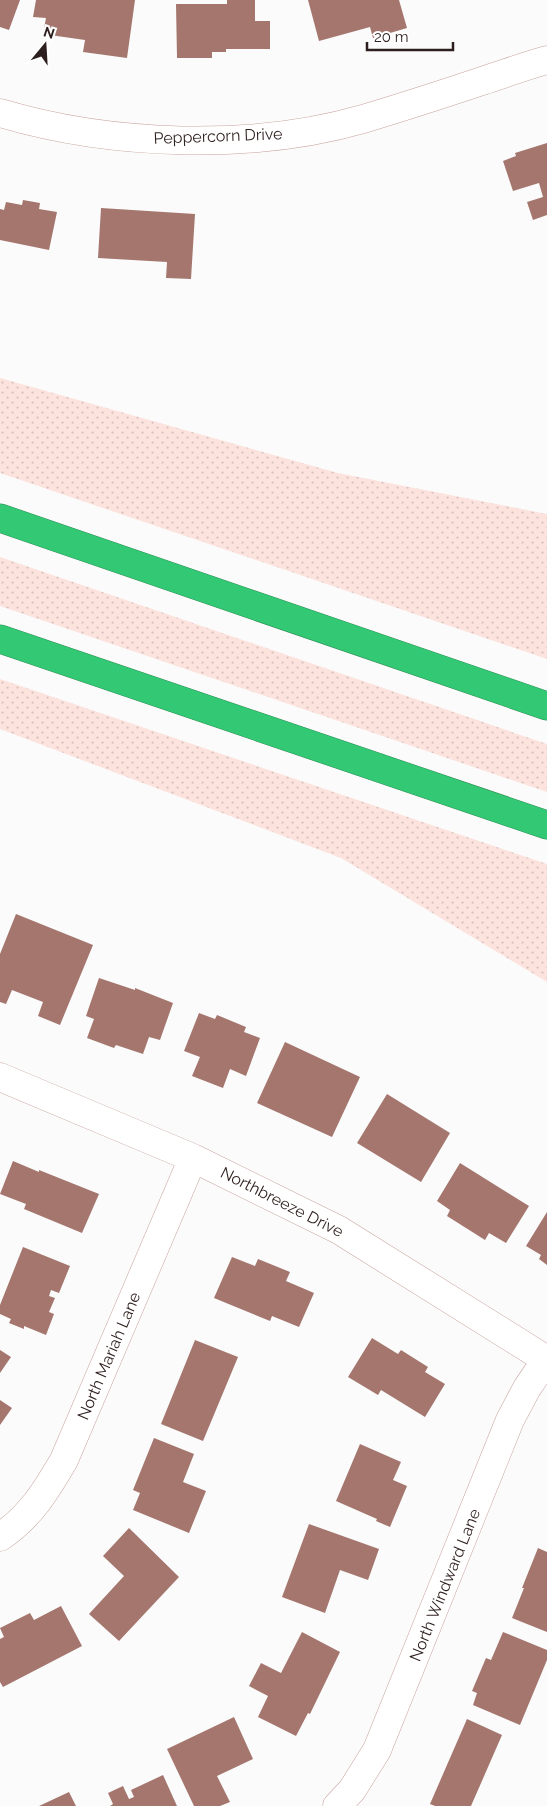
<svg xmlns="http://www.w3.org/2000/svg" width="547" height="1806" viewBox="0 0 547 1806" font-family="Raleway,sans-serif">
  <defs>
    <pattern id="grass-dots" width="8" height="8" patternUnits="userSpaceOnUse" patternTransform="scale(1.25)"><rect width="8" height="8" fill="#fde3de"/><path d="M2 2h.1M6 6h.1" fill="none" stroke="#d9c2be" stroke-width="1.8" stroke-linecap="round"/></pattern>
  </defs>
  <rect width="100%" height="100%" fill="#fbfbfb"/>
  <path fill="url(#grass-dots)" d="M0,378L338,473L547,514V659L0,473Z
    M0,557L547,744V792L0,606Z
    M0,679L547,864V982L341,858L0,729Z"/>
  <path fill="#a4766e" d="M0,0H20L9,30L0,27Z
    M36,0H135L127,58L83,52L85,40L43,34L46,18L33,17Z
    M227,0H255V21H270V49H226V52H212V58H177L176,4H227Z
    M308,0H399L407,28L373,38L370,27L319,41Z
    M547,143V215L533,220L527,202L543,197L539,183L513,191L503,161L516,156L515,153Z
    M23,200L40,203L39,209L57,212L49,250L0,240V209L4,210L6,202L22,205Z
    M101,208L195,214L191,279L166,278L167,262L98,258Z
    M16,914L93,945L60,1025L38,1016L43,1002L12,990L6,1004L0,1002V954Z
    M99,978L135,990V988L173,1003L160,1040L149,1037L143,1054L116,1045L114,1048L87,1038L94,1019L86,1016Z
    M199,1013L215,1019L217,1015L246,1027L244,1032L260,1038L246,1076L230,1069L223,1088L192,1076L200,1057L184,1051Z
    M285,1042L360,1077L332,1137L257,1103Z
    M387,1094L450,1133L421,1182L357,1143Z
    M13,1161L39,1172V1170L99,1194L82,1233L24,1209L26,1204L0,1194Z
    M460,1163L529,1206L506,1243L489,1233L485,1240L447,1216L450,1210L437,1201Z
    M547,1212V1265L539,1259L541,1255L526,1246Z
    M23,1247L70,1266L59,1293L51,1290L49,1296L55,1298L49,1312L54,1314L46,1335L24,1326V1329L9,1323L11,1319L0,1314V1305Z
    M232,1257L255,1266L258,1259L290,1272L286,1281L314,1293L299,1327L272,1316L270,1321L214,1298Z
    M372,1338L398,1354L401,1350L428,1367L425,1372L445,1384L425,1417L381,1390L378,1395L348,1377Z
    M195,1340L238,1357L203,1441L161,1424Z
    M0,1350L11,1357L0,1373Z
    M0,1400L12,1408L0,1425Z
    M154,1438L194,1454L183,1482L206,1491L189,1533L133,1510L140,1493L133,1490Z
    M360,1444L401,1462L393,1480L407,1486L390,1527L376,1521L377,1519L336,1501Z
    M309,1524L379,1549L368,1580L340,1570L325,1613L282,1597Z
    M129,1528L179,1577L119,1641L89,1614L124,1576L103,1556Z
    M538,1548L547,1552V1632L512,1618L524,1588H522Z
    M61,1606L82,1646L3,1687L0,1682V1639L4,1637L0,1628L30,1613L34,1620Z
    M302,1632L340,1652L310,1714L308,1713L296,1736L258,1717L268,1696L249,1686L261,1663L281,1673Z
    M503,1632L547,1650V1660L520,1725L473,1705L477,1693L472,1691L486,1658L491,1660Z
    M234,1717L253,1759L217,1776L230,1802L220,1806H194L167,1749Z
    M467,1719L502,1735L471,1806H435L430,1804Z
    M163,1775L177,1806H110L113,1804L108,1793L123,1786L129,1799L134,1797L131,1790Z
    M69,1792L76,1806H39Z"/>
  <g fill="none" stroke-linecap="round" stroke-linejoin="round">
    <g stroke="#c8a49e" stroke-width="29">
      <path id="street" d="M0,113C110,146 252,151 363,119C403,107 443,94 482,81C504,74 525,66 547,60
        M0,1077L193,1158L339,1230L547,1360
        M0,1537C30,1517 46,1491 64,1460L193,1158
        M337,1806L352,1790L377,1750L510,1420L527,1388L546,1360"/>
    </g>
    <g stroke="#308d56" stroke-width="29">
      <path id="highway" d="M0,518L547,706
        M0,639L547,825"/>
    </g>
    <use href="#street" stroke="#fff" stroke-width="28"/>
    <use href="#highway" stroke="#32c874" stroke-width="28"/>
  </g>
  <g text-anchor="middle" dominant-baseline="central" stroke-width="5" stroke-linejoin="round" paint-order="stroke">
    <g font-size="16" fill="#2d1f1d" stroke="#fff">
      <text transform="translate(218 136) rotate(-2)">Peppercorn Drive</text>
      <text transform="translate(282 1202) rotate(27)">Northbreeze Drive</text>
      <text transform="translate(109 1356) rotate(-67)">North Mariah Lane</text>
      <text transform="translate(445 1585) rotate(-68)">North Windward Lane</text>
    </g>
  </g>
  <g transform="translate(45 45) rotate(18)" stroke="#ffffff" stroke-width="4" paint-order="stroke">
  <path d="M0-4L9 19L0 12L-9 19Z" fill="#2d1f1d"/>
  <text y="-8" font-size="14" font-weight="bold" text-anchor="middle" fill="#2d1f1d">N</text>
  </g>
  <path d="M367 42v8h86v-8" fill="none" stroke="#2d1f1d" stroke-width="2.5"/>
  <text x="374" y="42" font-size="15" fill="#2d1f1d" stroke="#ffffff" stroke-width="4" paint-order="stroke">20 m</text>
</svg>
